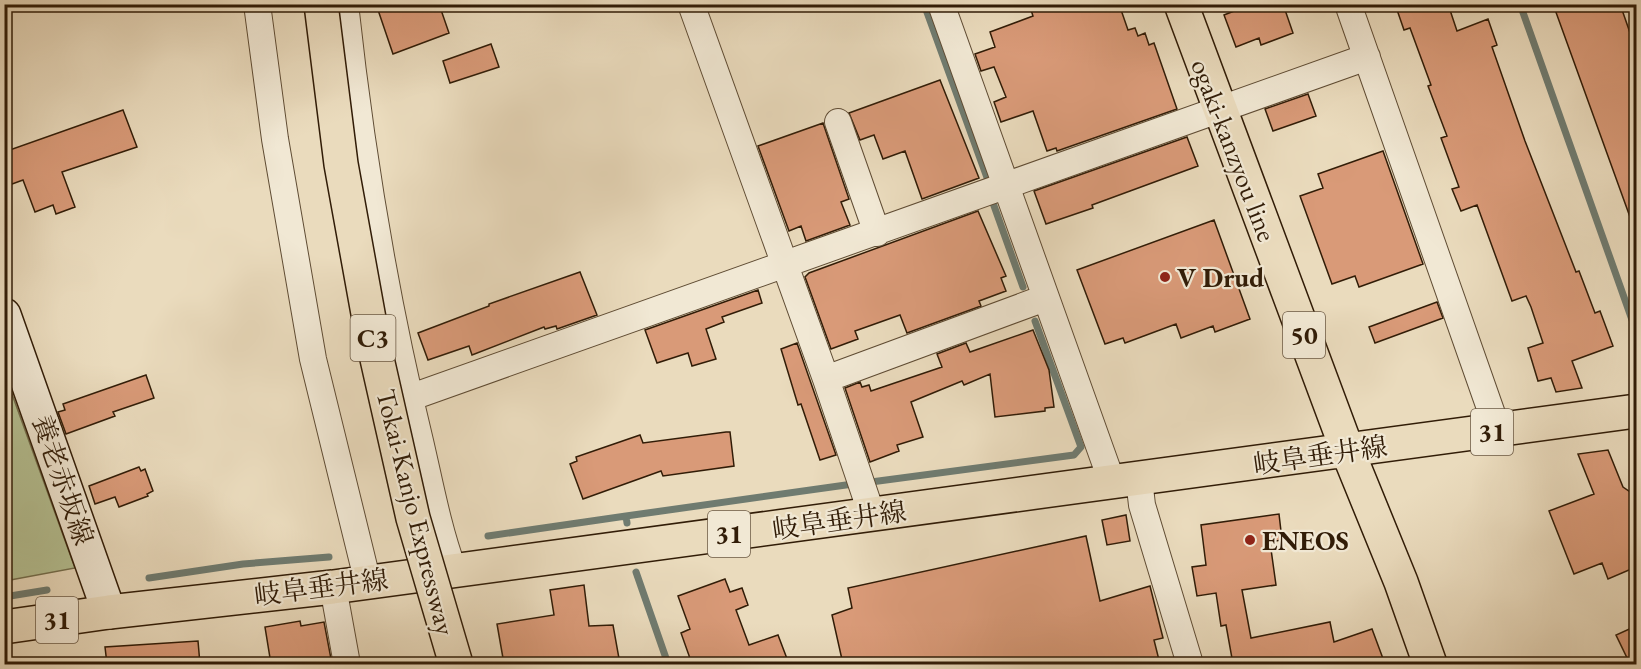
<svg xmlns="http://www.w3.org/2000/svg" width="1641" height="669" viewBox="0 0 1641 669" font-family="'EB Garamond','Noto Serif JP',serif">
  <rect width="100%" height="100%" fill="#eadbbd"/>
  <filter id="stains"><feTurbulence type="fractalNoise" baseFrequency=".00333" numOctaves="4"/><feColorMatrix values="0 0 0 0 .2 0 0 0 0 .09 0 0 0 0 .02 0 0 0 .5 -.17"/></filter>
  <radialGradient id="worn" r=".72"><stop offset=".6" stop-color="#630" stop-opacity="0"/><stop offset="1" stop-color="#630" stop-opacity=".3"/></radialGradient>
  <path fill="#b5c193" stroke="#736e4d" stroke-width="1.5" d="M4,372L75,568L5,581H4Z"/>
  <g fill="none" stroke-linecap="round" stroke-linejoin="round">
    <path stroke="#6f7b70" stroke-width="7" d="M924,4L989,183
      M1520,4L1636,331
      M993,203L1023,287
      M871,482L1074,455L1081,447L1035,321
      M626,516L853,484
      M488,536L626,516L627,523
      M636,572L668,664
      M149,578L243,564L329,557
      M4,597L47,590"/>
  </g>
  <path fill="#d99a78" stroke="#311c07" stroke-width="1.5" d="M376,4H439L449,33L393,54Z
    M1029,4H1119L1128,30L1135,28L1138,36L1145,33L1149,45L1154,43L1177,109L1057,151L1056,148L1047,151L1033,111L1001,122L994,102L1006,97L994,67L981,71L975,54L995,47L990,32L1033,16Z
    M1252,4H1283L1293,33L1261,45L1259,38L1236,47L1224,15Z
    M1395,4H1448L1457,31L1488,19L1497,45L1492,47L1525,141L1576,272L1579,271L1595,313L1600,311L1613,346L1572,361L1582,388L1556,392L1551,378L1538,381L1528,348L1543,343L1531,307L1526,296L1512,301L1477,205L1461,211L1452,189L1459,187L1441,138L1447,136L1428,86L1431,85L1410,28L1404,30Z
    M1553,4H1620L1636,50V228H1634Z
    M491,44L499,67L450,83L443,61Z
    M940,80L979,178L922,199L905,151L883,159L874,135L860,140L849,113Z
    M1308,94L1316,116L1273,131L1265,109Z
    M123,110L137,147L62,172L75,207L56,214L53,205L35,212L23,180L4,187V152Z
    M823,123L849,199L841,202L850,225L806,241L801,226L789,231L758,146Z
    M1187,137L1198,166L1092,205L1093,208L1046,224L1034,191Z
    M1383,151L1423,264L1359,287L1355,276L1332,284L1300,196L1323,188L1318,174Z
    M978,211L1006,276L1001,278L1006,291L979,301L981,306L907,333L900,315L855,331L858,339L831,349L805,277L809,273Z
    M1214,220L1250,319L1215,332L1213,326L1181,338L1176,324L1125,343L1123,338L1105,344L1077,270Z
    M580,272L597,315L557,329L556,326L545,329L544,327L472,355L469,346L428,360L418,333L489,306V304Z
    M758,290L762,303L722,317L724,322L706,329L716,359L692,366L688,353L657,363L645,330Z
    M1437,302L1443,318L1375,343L1369,327Z
    M1033,330L1049,370L1054,407L1045,408V411L995,417L990,374L964,385L962,381L911,402L923,437L897,445L899,451L870,462L845,388L860,382L862,387L869,385L871,391L942,367L937,354L966,343L970,352Z
    M797,343L836,455L820,460L801,404L798,405L781,349Z
    M146,375L154,398L113,412L115,416L66,434L58,412L65,410L63,404Z
    M726,432H730L734,466L663,476L661,471L583,499L570,464L577,461L576,457L640,435L643,443Z
    M1608,450L1623,487L1636,496V567L1608,579L1602,563L1574,574L1549,511L1594,494L1578,454Z
    M139,467L141,471L145,469L153,491L147,494L148,496L119,507L115,497L95,504L89,486Z
    M1279,514L1282,540L1270,542L1276,585L1242,590L1251,638L1330,622L1334,642L1372,629L1385,664H1233L1226,625L1221,626L1216,593L1197,596L1192,567L1206,565L1201,525Z
    M1126,515L1130,541L1107,545L1102,520Z
    M1086,536L1100,601L1150,586L1163,638L1154,640L1160,664H843L832,615L852,608L848,588Z
    M725,579L730,592L742,588L748,605L736,610L749,645L778,635L789,664H692L681,633L690,629L678,596Z
    M584,585L589,626L613,625L620,664H504L497,624L554,615L550,590Z
    M300,621L301,626L324,622L332,664H271L265,627Z
    M1636,626V664H1630L1616,635Z
    M198,641L200,664H107L105,647Z"/>
  <g fill="none" stroke-linecap="round" stroke-linejoin="round">
    <g stroke="#5f4c34" stroke-width="28">
      <path id="minor" d="M257,4L275,139L313,359L368,583
        M345,4C361,151 385,298 420,441C430,484 438,528 453,569
        M691,4L826,379L872,515
        M941,4L1112,482
        M1348,4L1498,431
        M838,122L877,233
        M826,379L1045,298
        M409,398L1367,57
        M1139,479L1142,505L1190,664
        M333,587L347,664"/>
    </g>
    <g stroke="#311c07" stroke-width="36">
      <path id="secondary" d="M4,315L109,612"/>
    </g>
    <g stroke="#311c07" stroke-width="36">
      <path id="primary" d="M1181,4L1348,452L1401,582L1430,664
        M4,627L109,612L333,587L1636,411"/>
    </g>
    <use href="#minor" stroke="#f1e8d4" stroke-width="26"/>
    <use href="#secondary" stroke="#f1e8d4" stroke-width="33"/>
    <use href="#primary" stroke="#eadbbd" stroke-width="33"/>
    <g stroke="#311c07" stroke-width="36" stroke-linecap="butt">
      <path id="motorway-bridge" d="M321,4L341,164L373,341L413,518L456,664"/>
    </g>
    <use href="#motorway-bridge" stroke="#eadbbd" stroke-width="33"/>
  </g>
  <g fill="#8f2418" stroke="#f1e8d4" stroke-width="2">
    <circle cx="1165" cy="277" r="6"/>
    <circle cx="1250" cy="540" r="6"/>
  </g>
  <g text-anchor="middle" dominant-baseline="central" stroke-width="4.5" stroke-linejoin="round" paint-order="stroke">
    <g fill="#f1e8d4" stroke="#6b5944" stroke-width="1.5">
      <rect x="1283" y="312" width="42" height="46" rx="4.5"/>
      <rect x="350.5" y="315" width="45" height="46" rx="4.5"/>
      <rect x="1471" y="409" width="42" height="46" rx="4.5"/>
      <rect x="708" y="511" width="42" height="46" rx="4.5"/>
      <rect x="36" y="597" width="42" height="46" rx="4.5"/>
    </g>
    <g font-size="26" font-weight="bold" fill="#311c07">
      <text x="1304" y="335">50</text>
      <text x="373" y="338">C3</text>
      <text x="1492" y="432">31</text>
      <text x="729" y="534">31</text>
      <text x="57" y="620">31</text>
    </g>
    <g font-size="27" fill="#311c07" stroke="#f1e8d4">
      <text transform="translate(1234 150) rotate(69)">ogaki-kanzyou line</text>
      <text transform="translate(1320 455) rotate(-8)">岐阜垂井線</text>
      <text transform="translate(63 480) rotate(71)">養老赤坂線</text>
      <text transform="translate(416 512) rotate(76)">Tokai-Kanjo Expressway</text>
      <text transform="translate(839 520) rotate(-8)">岐阜垂井線</text>
      <text transform="translate(321 587) rotate(-7)">岐阜垂井線</text>
    </g>
    <g font-size="27" font-weight="bold" fill="#311c07" stroke="#f1e8d4" text-anchor="start">
      <text x="1177" y="277">V Drud</text>
      <text x="1262" y="540">ENEOS</text>
    </g>
  </g>
  <rect width="1641" height="669" fill="none" stroke="#eadbbd" stroke-width="24"/>
  <rect x="6" y="6" width="1629" height="657" fill="none" stroke="#311c07" stroke-width="3"/>
  <rect x="12" y="12" width="1617" height="645" fill="none" stroke="#311c07" stroke-width="1.5"/>
  <rect width="100%" height="100%" filter="url(#stains)"/>
  <rect width="100%" height="100%" fill="url(#worn)"/>
</svg>
